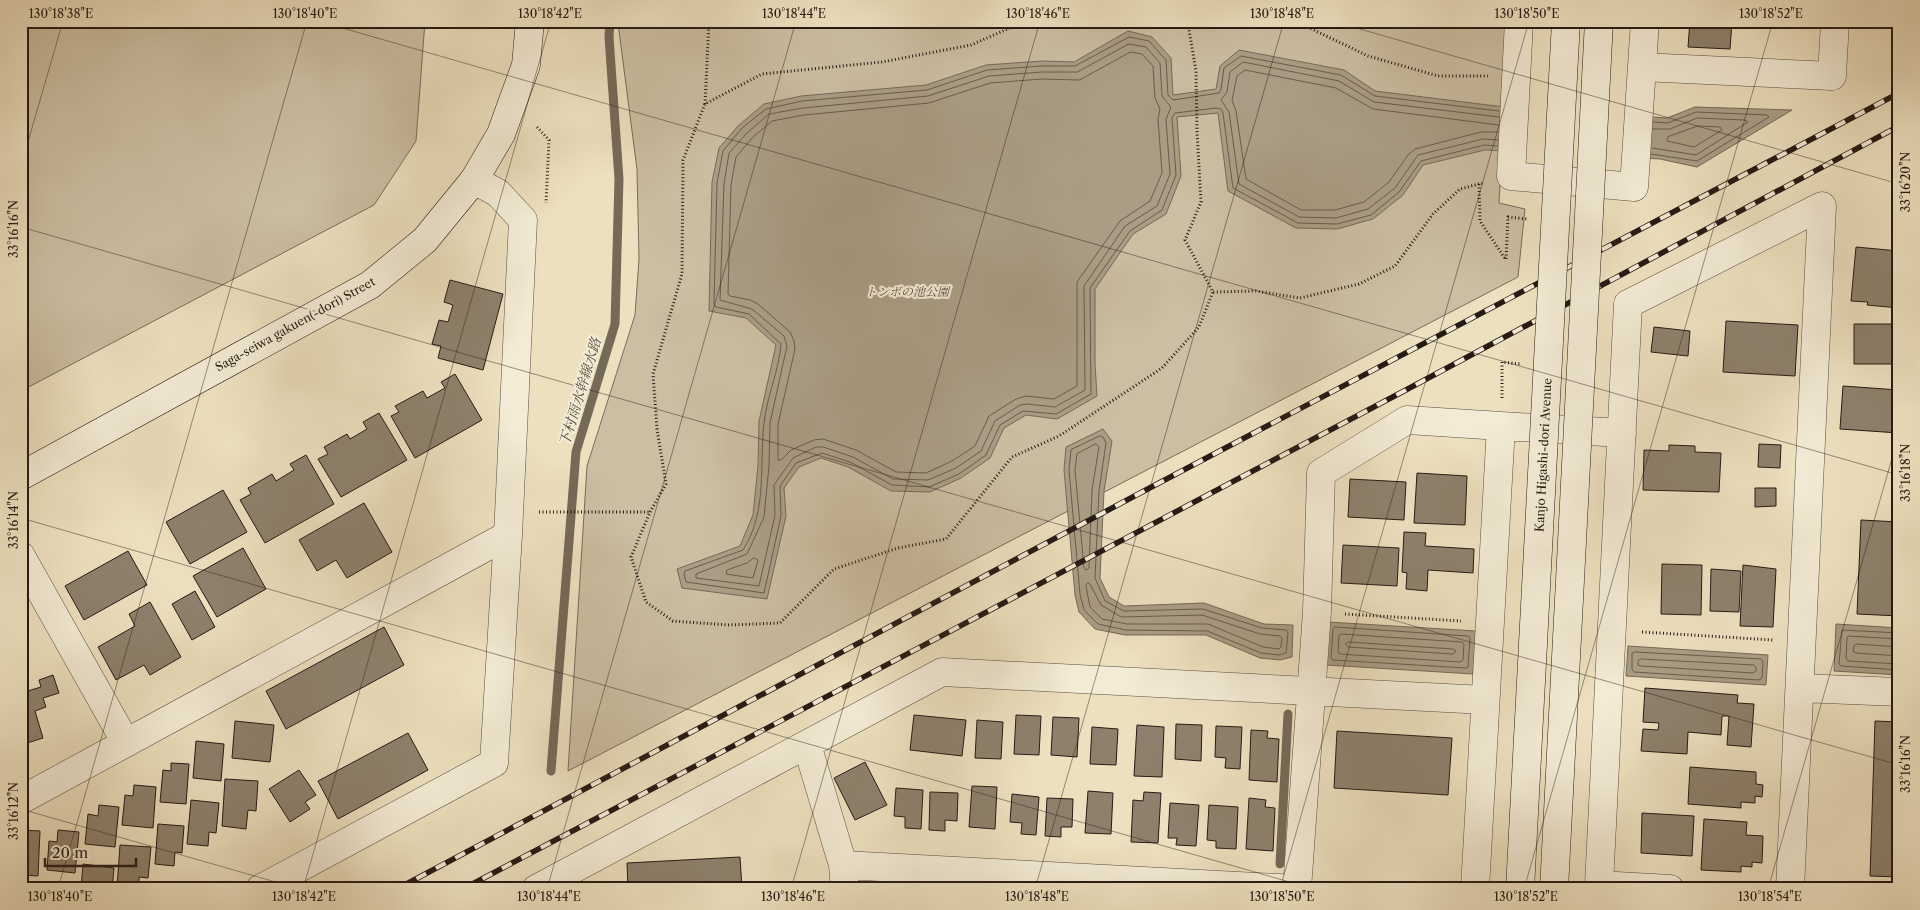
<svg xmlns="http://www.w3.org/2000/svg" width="1920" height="910" viewBox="0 0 1920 910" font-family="'Libre Caslon Text','Noto Serif JP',serif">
  <rect width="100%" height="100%" fill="#ede0bf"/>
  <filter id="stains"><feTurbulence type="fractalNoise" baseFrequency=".004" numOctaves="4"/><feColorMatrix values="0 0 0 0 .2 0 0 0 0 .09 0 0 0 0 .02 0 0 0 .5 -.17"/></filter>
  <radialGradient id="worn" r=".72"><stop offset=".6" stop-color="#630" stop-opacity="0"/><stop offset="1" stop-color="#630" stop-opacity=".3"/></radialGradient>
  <path fill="#cbbea2" stroke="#786c5c" d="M21,21H425L416,141L374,205L21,391Z
    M620,21H1509L1499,203L1525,209L1518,277L568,771L587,466L635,315L639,259L637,169L619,31Z"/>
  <path fill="#a99d85" stroke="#756958" d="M1128,31L1152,37L1171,58L1173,95L1216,89L1220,66L1239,50L1344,70L1375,91L1496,106L1667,118L1695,107L1792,110L1697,167L1660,159L1485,150L1423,165L1403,195L1373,219L1337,229L1296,228L1228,191L1218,113L1177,117L1181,176L1166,214L1133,234L1095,289V364L1097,396L1057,419L1026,415L1004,428L990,458L961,478L930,492L891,491L848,467L821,458L799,467L784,488L786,516L767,599L682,588L677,569L740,546L753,515L758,466L759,421L776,345L746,318L709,311L712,182L719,148L739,125L764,104L801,96L926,85L986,65L1042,61L1074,62Z
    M1103,429L1112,441L1104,491L1100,578L1109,597L1124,606L1204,603L1264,624L1293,625L1292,657L1280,660L1260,658L1206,635H1125L1095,629L1079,612L1075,595L1064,470L1066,447Z
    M1328,622L1476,631L1473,674L1326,665Z
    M1836,624L1899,628V675L1834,671Z
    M1628,646L1768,655L1766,685L1626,676Z"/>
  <path fill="#ede0bf" d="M1529,106L1628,113L1626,160L1526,155Z"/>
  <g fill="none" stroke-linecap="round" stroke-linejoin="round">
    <path stroke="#685c4d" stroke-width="1" d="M1129,44L1146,47L1160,63L1162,96L1171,107L1166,119L1170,174L1157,206L1125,226L1084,286L1085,390L1055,407L1027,404L1020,405L995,421L981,451L956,468L928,480L893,479L853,457L823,447H816L793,458L774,485L775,515L759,586L696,578V574L747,554L764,517L769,466L770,423L787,346L784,336L752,309L720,300L724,184L729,153L747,133L769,114L803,108L928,96L989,76L1042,72H1077Z
      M1131,52L1142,54L1153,66L1155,98L1160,109L1158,119L1162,173L1150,201L1120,221L1077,282V386L1054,399L1026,396L1016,399L989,416L975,446L952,461L926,473L896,472L856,450L823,439L814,440L791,450L781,460H778V424L795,349L794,341L790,332L758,304L750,300L730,296L728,294L731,185L736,157L752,138L772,121L804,115L929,103L990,83L1042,79L1079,80Z
      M1698,126L1720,127L1722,130L1694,147L1667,141L1668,137Z
      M1498,132H1481L1415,149L1408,155L1389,182L1364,202L1335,210H1301L1246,179L1236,111L1232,100L1237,76L1245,70L1336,88L1373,109L1499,125
      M1498,140L1483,139L1418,155L1395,188L1368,209L1336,218L1299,217L1239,184L1229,112L1221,100L1227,92L1230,72L1243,62L1339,81L1374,102L1499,117
      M1498,146L1484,145L1421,161L1399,192L1371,215L1337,224L1298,223L1233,188L1223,113L1221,109L1216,108L1175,113L1172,118L1176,175L1162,210L1130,231L1090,288L1091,394L1056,414L1023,411L1000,425L986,455L959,474L929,487L892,485L850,462L822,453L796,463L780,486L781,516L764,593L686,582L684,574L685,571L743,550C768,511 759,465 764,423C767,396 779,370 781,344L749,314L716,307L714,304L717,183L723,151L742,128L766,109L802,101L927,90L987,70L1042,66H1075L1129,37L1149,41L1166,60L1168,95L1173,100L1219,93L1221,89L1224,68L1241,56L1341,75L1375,96L1499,111
      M1652,148L1696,155L1748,122L1745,120L1697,118L1670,129H1653
      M1651,154L1697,161L1769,117L1767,115L1696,112L1668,123L1653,122
      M1100,436L1103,437L1106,443L1099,491L1095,578L1105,601L1124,611L1203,609L1262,628L1286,630L1288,633L1286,653L1279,655L1261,653L1207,631L1126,630L1098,624L1084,610L1080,594L1069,470L1071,450Z
      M1096,444L1099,447L1092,490L1089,568L1086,570L1084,568L1075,470L1077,454Z
      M754,558L758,560L753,578L726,574L727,570L747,563Z
      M1088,583L1090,584L1101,605L1121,617L1202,615L1260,634L1280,636L1282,638L1281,647L1279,649L1263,647L1208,624H1127L1102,619L1090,607L1086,586Z
      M1335,627L1468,636L1470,638L1468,667L1466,668L1333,660L1331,658L1333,630Z
      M1899,633L1842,630L1839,664L1841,666L1899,670
      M1341,634L1462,642L1464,644L1463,660L1460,662L1340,654L1338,652L1339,636Z
      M1899,639L1848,636L1847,638L1846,658L1848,661L1899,664
      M1348,642L1453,649L1456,651L1453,654L1348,647L1346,645Z
      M1899,647L1856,644L1854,646L1853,651L1856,653L1899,656
      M1635,652L1761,659L1763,662L1762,678L1759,680L1634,672L1632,669V654Z
      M1641,659L1754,665L1756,667V671L1753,673L1641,666L1638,665V661Z"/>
    <path stroke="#756958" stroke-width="9" d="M551,771L576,452L615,324L619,179L609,37L610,21
      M1280,864L1288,714"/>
  </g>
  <path fill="#8d816d" stroke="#261a15" d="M1690,21H1732L1730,49L1688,47Z
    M1742,21H1815V27L1742,25Z
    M1897,190H1899V233H1893Z
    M1856,247L1899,251V308L1867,305L1868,302L1851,301Z
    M450,280L503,294L483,370L438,358L441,346L432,344L439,320L448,322L453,305L444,302Z
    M1726,321L1798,325L1795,376L1723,372Z
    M1854,324H1899V364H1854Z
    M1654,327L1690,331L1688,356L1651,352Z
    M455,374L482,420L415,458L391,416L399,412L395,406L423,391L427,398L445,388L441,382Z
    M1843,386L1899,390V433L1840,429Z
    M379,413L407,460L341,497L318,459L328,454L324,447L347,434L350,439L367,429L363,422Z
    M1759,444L1781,445L1780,468L1758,467Z
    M1669,445L1695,446V452L1721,453L1719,492L1643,490L1644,450L1669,451Z
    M306,455L334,504L265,543L240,500L251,494L248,488L272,474L276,481L294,470L290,464Z
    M1417,473L1467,476L1465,525L1414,523Z
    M1350,479L1406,482L1404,520L1348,517Z
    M1755,488H1776V506L1755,507Z
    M223,490L247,532L190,564L166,522Z
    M364,503L392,552L347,578L336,560L317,571L299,540Z
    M1861,520L1899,522V616L1857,614Z
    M1404,532L1426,533L1425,546L1474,549L1473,573L1428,570L1427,591L1406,589L1407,573L1402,572Z
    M1343,545L1399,548L1397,586L1341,583Z
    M243,548L266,589L217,617L193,576Z
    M128,551L147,585L84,620L65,586Z
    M1662,564L1702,565L1701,615L1661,614Z
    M1743,565L1776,569L1773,627L1740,626Z
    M1711,569L1741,571L1739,612L1710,611Z
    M195,591L215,627L192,640L172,604Z
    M150,602L181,657L150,675L144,665L116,680L98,647L135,626L129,614Z
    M384,627L404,665L286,729L266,691Z
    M53,675L59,693L43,698L46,707L35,711L43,738L21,745V693L41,687L39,680Z
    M1645,688L1738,695L1737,703L1754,704L1751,747L1727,745L1729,716H1722L1721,735L1688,732L1687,754L1641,751L1643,729L1658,730L1659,723L1643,722Z
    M914,715L966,720L962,756L910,750Z
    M1016,715L1041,716L1039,755L1014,754Z
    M1053,717L1079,718L1077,757L1051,755Z
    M977,720L1003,722L1001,759L975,758Z
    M235,721L274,725L270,762L232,758Z
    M1875,721L1899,722V877L1870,876Z
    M1176,724L1202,725L1201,761L1175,759Z
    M1137,725L1164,727L1162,777L1134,776Z
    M1216,726L1242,727L1240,769L1225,768L1226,758L1215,757Z
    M1092,727L1118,729L1116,765L1090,764Z
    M1251,730L1268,731L1267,738L1279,739L1277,782L1249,780Z
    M1337,731L1452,738L1448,795L1334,788Z
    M408,733L428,770L338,819L318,781Z
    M196,741L224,744L221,781L193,778Z
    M865,762L887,805L855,820L834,778Z
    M171,763L189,764L186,804L160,802L163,770L171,771Z
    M1690,767L1756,772V784L1763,785L1762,797L1755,796V803L1741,802V808L1688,804Z
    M299,770L316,795L305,802L310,809L290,822L269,789Z
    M225,779L258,781L256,811L248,810L246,829L222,826Z
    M134,785L156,787L153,828L122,825L125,795L133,796Z
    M972,786L997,787L995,829L969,827Z
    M896,788L923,790L921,829L905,828V817L894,816Z
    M1088,791L1113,793L1111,834L1085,833Z
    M930,792L958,793L957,821L945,820V831L929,830Z
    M1144,792L1161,793L1158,843L1131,842L1133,800L1143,801Z
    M1012,794L1039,797L1036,835L1021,834L1022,823L1010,822Z
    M1047,798L1073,799L1072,827H1061V837L1045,836Z
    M1249,798L1266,800L1265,807L1275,808L1273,851L1246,849Z
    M191,800L219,803L216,833L209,832L208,846L187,844Z
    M1170,803L1199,805L1196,846L1176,845L1177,838H1168Z
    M99,805L119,807L115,847L85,844L88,814L98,816Z
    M1209,805L1238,807L1236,849L1216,848V841L1207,840Z
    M1642,813L1694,816L1692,856L1641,853Z
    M1704,819L1747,822L1746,835L1763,836L1762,863L1752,862V867L1741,866V872L1701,870Z
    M158,824L184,826L182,853L175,852L174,866L155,864Z
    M21,830L40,831L38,876L21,875Z
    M58,830L79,832L75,873L47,870L49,841L57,842Z
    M120,845L151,847L148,878L139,877V888L117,887Z
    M740,857L742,889H628L627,863Z
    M83,864L114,868L112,889H81Z"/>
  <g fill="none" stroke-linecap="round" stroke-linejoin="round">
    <g stroke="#584c40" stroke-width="29">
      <path id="street" d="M1519,21L1511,176L1634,187L1645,21
        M1642,67L1832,76L1835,21
        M21,556L126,743
        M1800,688L1899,692
        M807,745L843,865L845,889
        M21,800L508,535
        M843,865L1297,889
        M260,889L494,763L508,535L523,220L498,193L474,180
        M536,889L942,672L1485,700
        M1297,889L1317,612L1321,473L1407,420L1501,426
        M1475,889L1501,426L1622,433
        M1670,889L1599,885L1628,304L1822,206L1790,889"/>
    </g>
    <g stroke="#261a15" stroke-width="29">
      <path id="secondary" d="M21,476L370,285L425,240L474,180L501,134L526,65L530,21"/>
    </g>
    <path stroke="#261a15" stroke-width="3" stroke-dasharray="1 2.5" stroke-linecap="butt" d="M1026,21L971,45L882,62L762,74L705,104L683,160L682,274L653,374L657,429L666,484L650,512L631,557L646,602L673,621L728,625L780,623L834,569L898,548L946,539L1012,457L1059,436L1162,368L1199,327L1213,292
      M1181,21L1188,24L1196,71L1197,131L1201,202L1185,240L1213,292L1256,291L1300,298L1359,284L1395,266L1433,214L1460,189L1483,183
      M1295,21L1368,56L1438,76H1488
      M1188,24L1195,21
      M705,104L709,21
      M537,127L549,140L546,203
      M1479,184L1480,221L1506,260
      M1506,259L1508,217L1527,219
      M1502,398V362L1520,364
      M539,512H650
      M1345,614L1461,621
      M1642,632L1773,640"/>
    <use href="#street" stroke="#f3ebd5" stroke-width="28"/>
    <use href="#secondary" stroke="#f3ebd5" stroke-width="28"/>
    <g stroke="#261a15" stroke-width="5.5">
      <path id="rail" d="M397,889L1159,483L1899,93
        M463,889L1404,391L1899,126"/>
    </g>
    <use href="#rail" stroke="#f3ebd5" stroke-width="4" stroke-dasharray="11" stroke-linecap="butt"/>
    <g stroke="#261a15" stroke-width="29" stroke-linecap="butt">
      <path id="secondary-bridge" d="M1520,889L1566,21
        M1554,889L1599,21"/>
    </g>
    <use href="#secondary-bridge" stroke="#f3ebd5" stroke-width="28"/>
  </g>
  <path fill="none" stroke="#261a15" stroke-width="1" stroke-opacity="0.45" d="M318,21L1899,475M1332,21L1899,184M21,166L63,21M21,227L1899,765M21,518L1314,889M21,809L300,889M58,889L307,21M303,889L551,21M547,889L796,21M791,889L1040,21M1035,889L1284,21M1280,889L1529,21M1524,889L1773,21M1768,889L1899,434"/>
  <g text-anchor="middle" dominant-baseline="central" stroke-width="4.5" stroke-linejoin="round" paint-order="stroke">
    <g font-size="12" font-style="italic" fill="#584b3f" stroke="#f3ebd5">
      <text x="907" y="291">トンボの池公園</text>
    </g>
    <g font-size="12" fill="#261a15" stroke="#f3ebd5">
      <text transform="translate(295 324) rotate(-29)">Saga-seiwa gakuen(-dori) Street</text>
      <text transform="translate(1543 455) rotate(-87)">Kanjo Higashi-dori Avenue</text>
    </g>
    <g font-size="14" font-style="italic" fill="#5a4e42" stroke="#f3ebd5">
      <text transform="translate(580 392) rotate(-73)">下村雨水幹線水路</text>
    </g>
  </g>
  <rect width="1920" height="910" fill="none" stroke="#ede0bf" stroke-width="55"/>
  <path d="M45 858v8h91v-8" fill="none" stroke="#261a15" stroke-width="2.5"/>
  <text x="52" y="858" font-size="15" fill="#261a15" stroke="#f3ebd5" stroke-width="4" paint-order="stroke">20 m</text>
  <rect x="28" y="28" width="1864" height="854" fill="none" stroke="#261a15" stroke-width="2"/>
  <g font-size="12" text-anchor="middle" fill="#261a15">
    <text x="61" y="18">130°18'38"E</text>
    <text x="305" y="18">130°18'40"E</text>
    <text x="550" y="18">130°18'42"E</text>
    <text x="794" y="18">130°18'44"E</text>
    <text x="1038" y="18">130°18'46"E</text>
    <text x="1282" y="18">130°18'48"E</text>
    <text x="1527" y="18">130°18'50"E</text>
    <text x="1771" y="18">130°18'52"E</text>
    <text transform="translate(1906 182) rotate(-90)" y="4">33°16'20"N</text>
    <text transform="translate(14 229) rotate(-90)" y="4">33°16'16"N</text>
    <text transform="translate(1906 473) rotate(-90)" y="4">33°16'18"N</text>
    <text transform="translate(14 520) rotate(-90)" y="4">33°16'14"N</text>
    <text transform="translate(1906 764) rotate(-90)" y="4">33°16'16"N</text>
    <text transform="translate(14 811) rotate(-90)" y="4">33°16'12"N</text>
    <text x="60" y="901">130°18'40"E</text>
    <text x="304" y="901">130°18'42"E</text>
    <text x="549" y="901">130°18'44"E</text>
    <text x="793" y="901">130°18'46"E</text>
    <text x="1037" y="901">130°18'48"E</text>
    <text x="1282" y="901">130°18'50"E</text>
    <text x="1526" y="901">130°18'52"E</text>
    <text x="1770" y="901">130°18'54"E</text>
  </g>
  <rect width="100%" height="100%" filter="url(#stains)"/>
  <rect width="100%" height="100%" fill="url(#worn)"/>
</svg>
